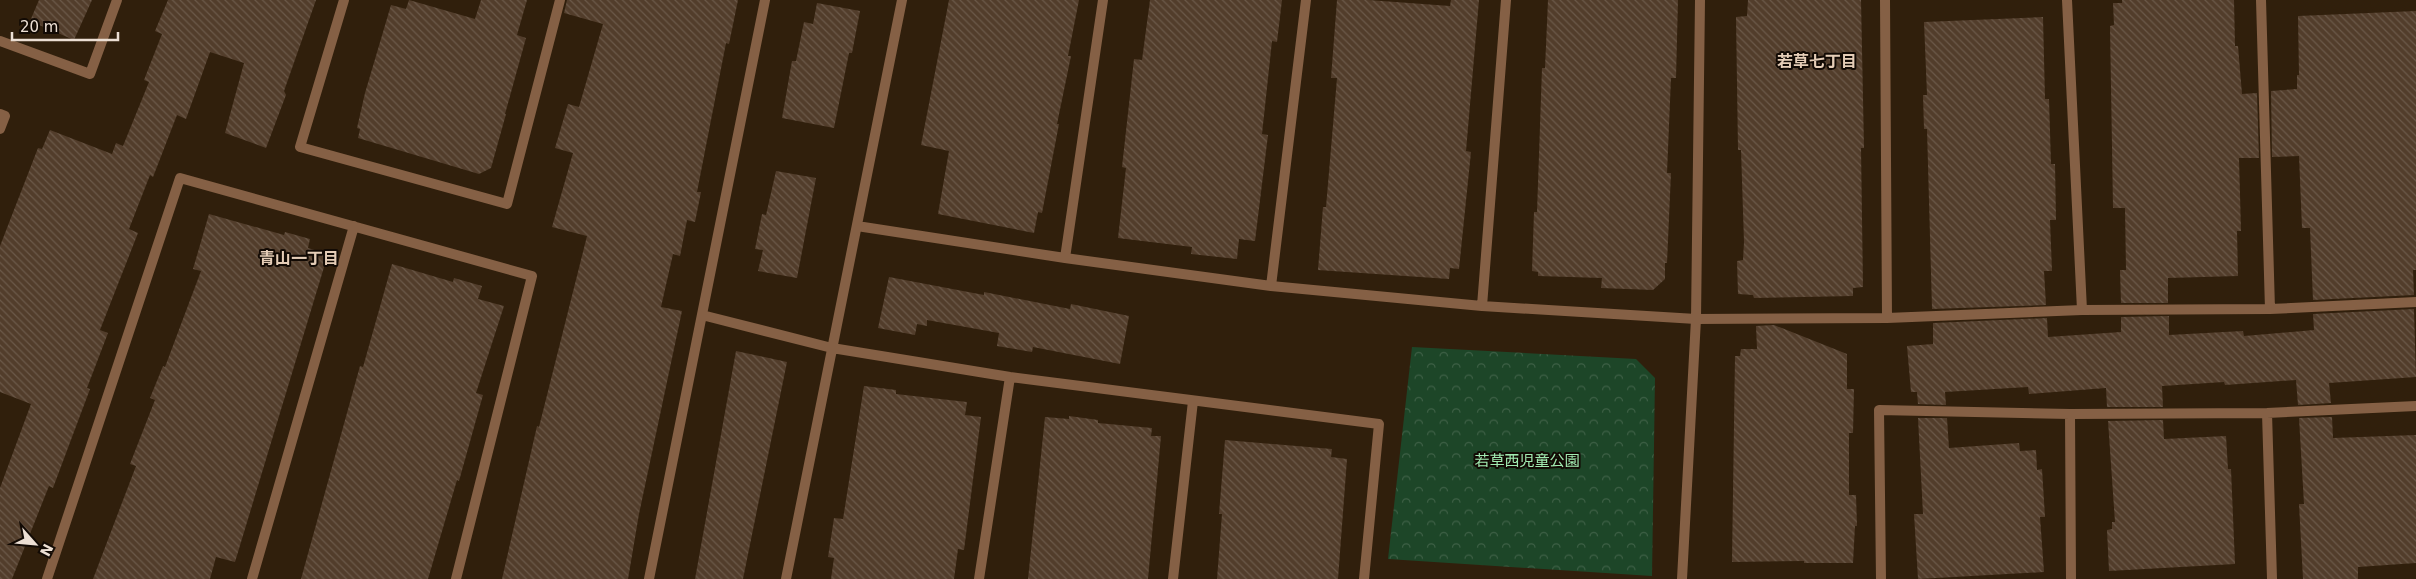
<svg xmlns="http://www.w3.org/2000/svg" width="2416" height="579" viewBox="0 0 2416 579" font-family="'DejaVu Sans','Noto Sans JP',sans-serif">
  <defs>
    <pattern id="park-crowns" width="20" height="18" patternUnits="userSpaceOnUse" patternTransform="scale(1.25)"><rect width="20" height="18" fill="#1d4628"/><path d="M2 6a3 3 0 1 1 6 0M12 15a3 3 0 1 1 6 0" fill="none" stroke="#3e6046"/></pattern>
    <pattern id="building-back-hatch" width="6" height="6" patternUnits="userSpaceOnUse" patternTransform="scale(1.25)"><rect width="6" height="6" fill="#523d2b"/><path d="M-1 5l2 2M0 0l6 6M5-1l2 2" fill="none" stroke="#6b5949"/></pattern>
  </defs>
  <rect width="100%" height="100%" fill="#301f0c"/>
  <path fill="url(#park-crowns)" d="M1412,347L1636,359L1655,378L1652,576L1388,559Z"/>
  <path fill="url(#building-back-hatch)" d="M39,0H92L74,40L30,21Z
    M168,0H316L284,91L286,95L266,148L225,133L244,63L210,52L186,119L177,115L153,177L150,175L129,229L138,233L100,330L108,333L87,388L90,389L53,488L49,486L12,579H0V488L31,404L0,392V246L38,148L42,149L50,130L112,154L116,143L123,146L149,82L144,80L162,34L155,31Z
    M409,0L475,19L481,0H527L517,35L526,38L505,114H506L491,168L479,174L358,138L360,129L357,128L365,93L391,5L406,9Z
    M567,0H738L729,44L726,43L697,192H701L695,222L687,220L680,256L673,254L661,307L682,311L639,514L628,579H502L537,426L539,427L587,236L552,227L573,153L555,148L568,104L579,107L603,24L564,13Z
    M949,0H1079L1068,56H1071L1057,124H1059L1042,213L1038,212L1034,233L938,214L949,151L921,145Z
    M1150,0H1282L1277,42L1272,41L1262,134L1268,135L1255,241L1239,239L1237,259L1191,254L1192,247L1118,238L1126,168L1122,167L1134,59L1142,60Z
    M1337,0H1368L1450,6L1451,0H1479L1466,151L1471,152L1459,269L1450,268L1449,279L1318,270L1323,207H1326L1337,78H1331Z
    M1548,0H1678L1676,78H1671L1667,173H1671L1667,263H1665V279L1653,290L1601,288L1602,278L1538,276V272L1532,271L1534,212H1537L1542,68H1545Z
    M1748,0H1861L1864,148H1861L1863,287L1853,288V296L1754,298L1753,295L1738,294L1737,261L1743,260L1744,242L1741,150H1738L1736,17L1747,16Z
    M2122,0H2234L2235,46H2238L2242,94L2257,93L2259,158H2239L2241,231H2237L2238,276L2168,278V303H2121L2120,270H2126L2125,208H2113L2110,26L2114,25L2113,3H2122Z
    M817,3L860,11L852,53H849L834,128L782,118L792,61H796L804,22L813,24Z
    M2416,11V270H2413L2414,295L2313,300L2310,228H2302L2299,156L2272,157L2271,91L2297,89V75H2299L2298,16Z
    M2043,17L2045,99H2049L2051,164H2055L2056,220H2050L2052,271H2044L2046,305L1932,309L1927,129H1924L1923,95H1927L1924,22Z
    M776,171L816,178L797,278L758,271L763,250L755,249L762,214L766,215Z
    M209,214L284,235L285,232L310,239L308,248L328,254L235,562L216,557L210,579H93L136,466L130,464L155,400L150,398L163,366L165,367L201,271L193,269Z
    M392,264L453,282L454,278L482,286L478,299L504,306L476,393L483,395L459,481L457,480L428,579H301L360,366L363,367Z
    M889,277L984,295V292L1070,309L1071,304L1129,316L1120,364L1033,347L1032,352L997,346L999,333L927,320V326L917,324L915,335L878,328Z
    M2414,309L2416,377L2329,383L2331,403L2298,405L2296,380L2225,385L2224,382L2162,386L2163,407H2107L2106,388L2029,394L2028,387L1945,392L1946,405L1918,404L1917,392H1911L1907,346L1933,344V323L2047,318L2048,337L2121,332V317L2169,316V335L2243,331L2244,336L2314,330L2313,314Z
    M1774,325L1847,354V389H1854L1853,433H1849V495H1856L1857,526H1855L1853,563H1804V561L1732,562L1735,356H1740L1741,349H1757L1756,326Z
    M736,351L787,362L743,579H695Z
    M864,386L896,390V394L967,402L965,415L981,417L964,550L958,549L954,579H831L834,558L828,557L834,518L843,519Z
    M1069,416L1098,420V423L1152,428L1151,436H1161L1148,579H1028L1045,417L1069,419Z
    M2332,417L2333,438L2416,435V563L2358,567V579H2303L2299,504H2304L2299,418Z
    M1918,418H1947L1949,448L2019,443L2020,451L2036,450L2037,470L2042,469L2045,517H2040L2044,572L1918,579L1914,514H1923Z
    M2163,420L2164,439L2226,436L2228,469H2231L2235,564L2109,571L2107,530L2112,529V522H2115L2108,421Z
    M1225,440L1332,449L1331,457L1347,459L1338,579H1217L1222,514H1219Z"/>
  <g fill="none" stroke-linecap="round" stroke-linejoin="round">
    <path stroke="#856045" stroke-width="10" d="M344,0L300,147L507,204L560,0
      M1885,0L1887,318
      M2067,0L2082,310
      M2261,0L2270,309
      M0,41L90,74L117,0
      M0,114L5,116L0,129
      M857,226L1065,258L1271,286L1482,306L1696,319L1887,318L2082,310L2270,309L2416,302
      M1065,258L1103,0
      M1271,286L1306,0
      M1482,306L1506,0
      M702,315L832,348L1010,377L1379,424L1364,579
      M2267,413L2272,579
      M2070,414L2071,579
      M47,579L180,178L532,276L456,579
      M252,579L354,226
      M649,579L765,0
      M786,579L902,0
      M979,579L1010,377
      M1173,579L1193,401
      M1682,579L1696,319L1700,0
      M1881,579L1879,410L2070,414L2267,413L2416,406"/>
  </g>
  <g text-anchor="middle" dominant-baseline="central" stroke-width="4" stroke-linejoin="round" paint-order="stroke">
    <g font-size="15" fill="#a1ebb1" stroke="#120a04">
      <text x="1527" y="461">若草西児童公園</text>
    </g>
    <g font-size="16" font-weight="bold" fill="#e5cdb7" stroke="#120a04">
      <text x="1817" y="61">若草七丁目</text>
      <text x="299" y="258">青山一丁目</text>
    </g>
  </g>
  <g transform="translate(35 544) rotate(117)" stroke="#120a04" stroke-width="4" paint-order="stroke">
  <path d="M0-4L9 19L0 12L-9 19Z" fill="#ecdfd4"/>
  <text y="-8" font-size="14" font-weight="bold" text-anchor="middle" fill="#ecdfd4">N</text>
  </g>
  <path d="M12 32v8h106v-8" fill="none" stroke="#ecdfd4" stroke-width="2.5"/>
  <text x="20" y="32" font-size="15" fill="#ecdfd4" stroke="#120a04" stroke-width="4" paint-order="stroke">20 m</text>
</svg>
